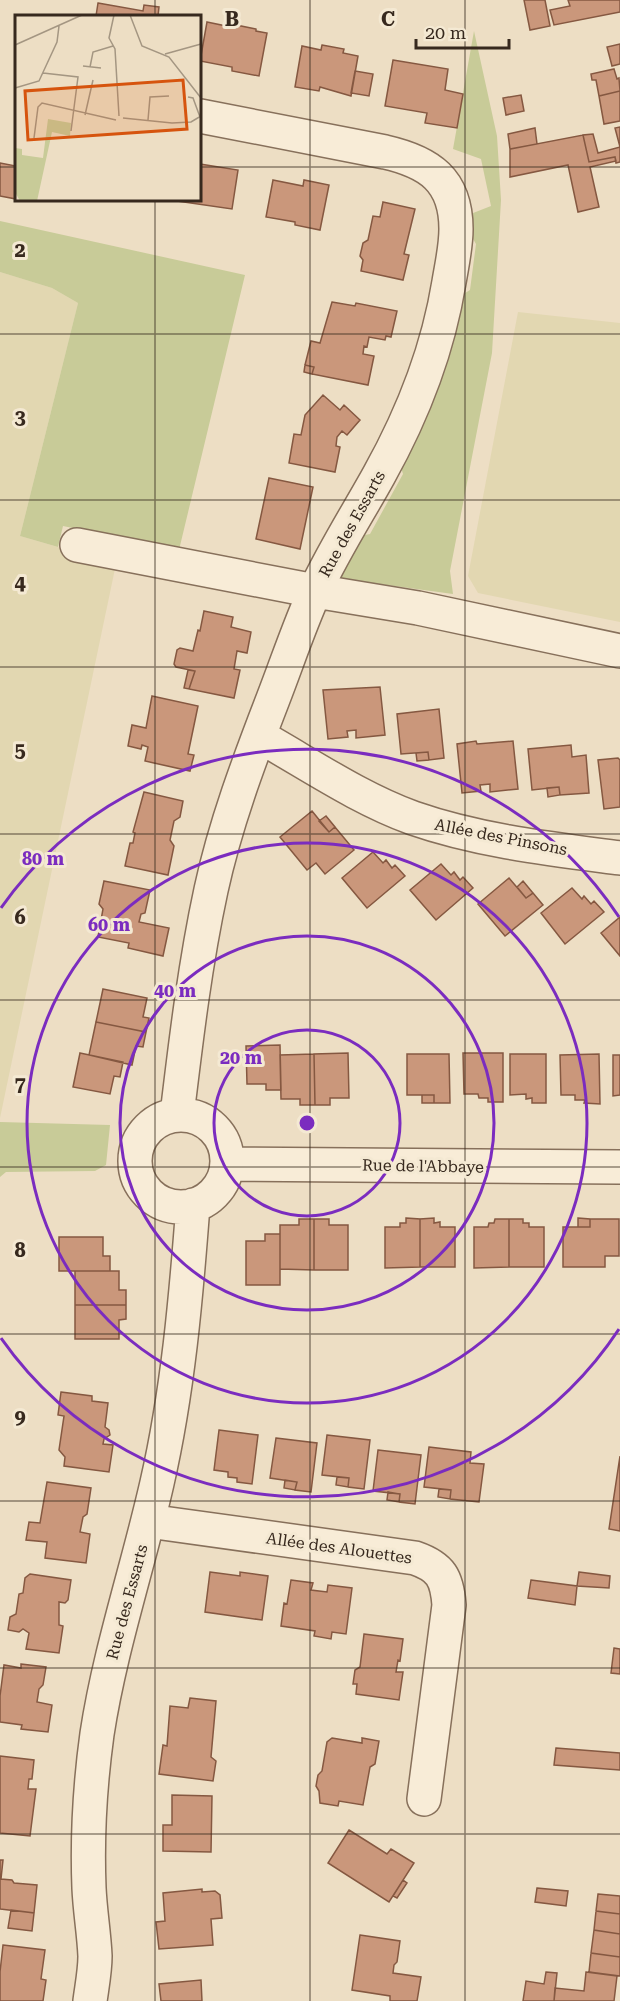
<svg xmlns="http://www.w3.org/2000/svg" width="620" height="2001" viewBox="0 0 620 2001" font-family="'Roboto Serif',serif">
  <rect width="100%" height="100%" fill="#eddec4"/>
  <path fill="#e2d7b1" d="M0,272L52,288L78,303L20,536L116,564L0,1118Z
    M518,312L620,323V622L478,593L468,576Z"/>
  <path fill="#c8cb98" d="M474,31L497,136L501,200L492,353L450,571L453,594L336,578L360,536L370,534L403,474L400,464L457,298L470,290L476,244L468,230V215L491,206L481,159L453,149Z
    M0,221L245,275L179,550L63,526L58,547L20,536L78,303L52,288L0,272Z
    M0,1122L110,1125L106,1165L95,1171L6,1172L0,1177Z"/>
  <path fill="#ca977b" stroke="#855841" stroke-width="1.5" d="M524,0H545L550,26L530,30Z
    M568,0H620V12L554,25L550,10L570,6Z
    M98,3L143,11L144,5L159,7L158,16H96Z
    M207,22L236,28V25L256,29V31L267,33L259,76L232,71V67L200,61Z
    M620,44V64L612,66L607,47Z
    M322,45L344,49L343,53L358,56L351,96L320,87L319,91L295,87L302,46L321,50Z
    M393,60L448,69L445,90L463,94L457,128L425,123L427,113L385,106Z
    M614,69L617,79L619,78L620,91L599,96L596,80H592L591,74Z
    M355,71L373,74L369,96L351,93Z
    M620,91V121L604,124L599,96Z
    M521,95L524,111L506,115L503,98Z
    M620,127V147L615,128Z
    M535,128L537,144L510,149L508,134Z
    M593,134L598,153L620,147V162L616,163L615,157L589,162L583,135Z
    M583,135L589,162L615,157L616,161L590,167L599,207L578,212L568,165L510,177V149Z
    M0,163L16,166V199L0,196Z
    M200,164L238,170L232,209L170,200H200Z
    M273,180L303,186L304,180L329,185L320,230L295,225V222L266,217Z
    M383,202L415,209L404,254L409,255L403,280L361,271L363,260L360,256L363,243L368,240L373,216L380,217Z
    M332,302L355,306L356,303L397,311L391,337L386,336L385,340L369,337L367,347L364,346L363,354L374,356L368,385L312,374L314,367L305,365L311,341L320,343Z
    M305,365L314,367L312,374L304,372Z
    M323,395L340,410L344,405L360,420L347,435L342,431L337,437L336,446L340,447L335,472L289,463L294,434L301,435L305,415Z
    M269,478L313,487L300,549L256,539Z
    M204,611L233,617L231,627L251,632L247,653L237,651L234,669L240,670L234,698L189,689L195,671L176,667L174,664L177,650L180,648L193,651L198,630L200,631Z
    M188,670L195,671L189,689L184,688Z
    M380,687L385,735L356,738V730L347,731L348,737L328,739L323,690Z
    M152,696L198,706L188,754L194,755L190,771L145,761L148,747L142,745L141,749L128,746L132,725L146,728Z
    M439,709L444,758L429,760L428,752L401,754L397,714Z
    M476,741L477,744L513,741L518,789L490,792V784L480,785L481,791L462,793L457,744Z
    M571,745L572,757L586,755L589,793L560,795L559,787L532,790L528,749Z
    M428,752L429,760L417,761L416,753Z
    M618,758L620,760V807L604,809L598,760Z
    M559,787L560,795L548,797L547,788Z
    M144,792L183,801L180,817L174,821L170,840L174,846L168,875L125,866L130,843H133L135,833L133,832Z
    M312,811L329,832L335,827L354,850L325,874L316,863L307,870L280,837Z
    M326,816L335,827L329,832L319,821Z
    M373,852L383,863L386,860L392,868L395,865L405,876L367,908L342,878Z
    M441,864L451,875L454,872L460,880L463,877L473,888L436,920L410,890Z
    M509,878L526,898L533,893L543,905L505,936L478,904Z
    M104,881L150,890L145,913L141,914L139,922L169,928L163,956L128,948L129,943L98,937L103,909L99,904Z
    M523,881L533,893L526,898L517,887Z
    M572,888L582,899L584,896L591,904L594,901L604,912L565,944L541,913Z
    M620,917V956L601,933Z
    M103,989L147,998L143,1017L149,1018L146,1032L96,1022Z
    M96,1022L146,1032L143,1047L136,1046L132,1065L89,1055Z
    M280,1045L281,1090H266V1084H247L246,1046Z
    M80,1053L123,1062L120,1077L114,1076L110,1094L73,1087Z
    M348,1053L349,1098H330V1105H315L314,1054Z
    M463,1053H503V1102H488V1098H479L478,1094H464Z
    M314,1054L315,1105H300V1099H281L280,1055Z
    M407,1054H449L450,1103H434V1095H407Z
    M510,1054H546V1103H532V1098L526,1099V1094L510,1095Z
    M599,1054L600,1104L584,1103L585,1100H575V1095H561L560,1055Z
    M613,1055H620V1095L613,1096Z
    M422,1095H434V1103H422Z
    M406,1218L420,1219V1267L385,1268V1227H400V1223H406Z
    M434,1218V1223L440,1222V1227H455V1267H420V1219Z
    M578,1218L590,1219V1227H578Z
    M299,1219H314V1270L280,1269V1225H299Z
    M314,1219H329V1225H348V1270H314Z
    M495,1219H509V1267L474,1268V1227H488L489,1223H494Z
    M509,1219H523V1223H529V1227H544V1267H509Z
    M590,1219H619V1256H605V1267H563V1227H590Z
    M265,1234H280V1285H246V1241H265Z
    M59,1237H103V1256H110V1271H59Z
    M75,1271H119V1290H126V1305H75Z
    M75,1305H126V1319L119,1320V1339H75Z
    M61,1392L92,1396V1401L108,1403L105,1427L109,1430L110,1435L104,1439L103,1444L113,1445L109,1472L64,1466L65,1457L59,1450L64,1416L58,1415Z
    M219,1430L258,1435L252,1484L237,1482V1478L228,1477V1472L214,1470Z
    M327,1435L370,1440L364,1489L348,1487L349,1478L322,1475Z
    M276,1438L317,1443L311,1492L295,1490L297,1482L270,1478Z
    M429,1447L471,1452L470,1463L484,1464L479,1502L450,1499L451,1490L424,1487Z
    M378,1450L421,1455L415,1504L399,1502L400,1494L373,1491Z
    M620,1456V1531L609,1529Z
    M337,1477L349,1478L348,1487L336,1485Z
    M285,1480L297,1482L295,1490L284,1488Z
    M47,1482L91,1488L87,1514L83,1517L80,1532L90,1534L86,1563L45,1558L47,1542L26,1540L29,1522L40,1523Z
    M439,1489L451,1490L450,1499L438,1497Z
    M388,1492L400,1494L399,1502L387,1500Z
    M210,1572L240,1576V1572L268,1576L262,1620L205,1612Z
    M579,1572L610,1576L609,1588L577,1586Z
    M30,1574L71,1580L68,1600L65,1603L59,1602V1625L63,1626L59,1653L26,1649L29,1633L23,1629L19,1632L8,1630L10,1617L16,1614L19,1594L23,1593L25,1578Z
    M291,1580L313,1583L311,1590L327,1592L328,1585L352,1588L346,1634L332,1632L331,1639L314,1636L315,1631L281,1626L284,1603L287,1604Z
    M531,1580L577,1586L575,1605L528,1598Z
    M364,1634L403,1639L400,1661L398,1660L396,1672H403L399,1700L356,1694L357,1684H353L355,1670L360,1667Z
    M614,1648L620,1649V1674L611,1673Z
    M21,1664L46,1667L43,1685L39,1689L37,1702L52,1705L48,1732L21,1729L22,1725L0,1722V1696L4,1665L21,1668Z
    M190,1698L216,1701L211,1757L216,1761L213,1781L159,1774L163,1745L167,1746L170,1706L188,1708Z
    M332,1738L362,1743V1738L379,1741L375,1764L370,1767L363,1805L339,1801L338,1806L320,1803L319,1791L316,1786L318,1775L322,1771L327,1742Z
    M556,1748L620,1753V1770L554,1765Z
    M0,1756L34,1760L32,1779H29L28,1789H36L30,1836L0,1833Z
    M172,1795L212,1796L211,1852L163,1851V1825H172Z
    M349,1830L387,1854L391,1849L414,1863L389,1902L328,1863Z
    M0,1860H3L1,1879L12,1880L14,1883L37,1885L34,1913L0,1909Z
    M403,1880L407,1883L397,1898L393,1896Z
    M537,1888L568,1891L566,1906L535,1902Z
    M202,1889V1892L215,1891L220,1895L222,1918L211,1919L213,1945L159,1949L156,1922L165,1921L163,1893Z
    M598,1894L620,1896V1914L596,1911Z
    M11,1910L34,1913L32,1931L8,1928Z
    M596,1911L620,1914V1934L594,1930Z
    M594,1930L620,1934V1957L591,1953Z
    M360,1935L400,1941L397,1962L394,1965L393,1973L421,1977L417,2001H390V1996L352,1990Z
    M3,1945L45,1950L41,1979L46,1980L43,2001H0V1972Z
    M591,1953L620,1957V1976L589,1972Z
    M546,1972L557,1973L554,2001H523L526,1981L544,1984Z
    M586,1972L617,1976L614,2001H554L555,1988L584,1991Z
    M201,1980L202,2001H161L159,1984Z"/>
  <g fill="none" stroke-linecap="round" stroke-linejoin="round">
    <g stroke="#87705b" stroke-width="36">
      <path id="minor" d="M77,545L315,591L418,608L620,651
        M259,736C309,764 358,798 413,818C479,841 551,849 620,858
        M177,1115C186,1040 195,964 211,890C225,825 249,761 273,699C287,663 299,626 315,591C334,550 358,513 379,475C413,414 438,350 449,282C452,264 456,247 456,229C456,180 429,162 385,152L200,116
        M135 1161a46 46 0 1 1 92 0a46 46 0 1 1-92 0Z
        M227,1164L620,1167
        M148,1521L415,1558C441,1567 447,1578 449,1605L424,1799
        M90,2001C92,1986 95,1971 95,1956C94,1933 90,1911 89,1888C87,1837 90,1785 97,1734C110,1649 138,1567 157,1483C178,1391 186,1298 193,1205"/>
    </g>
    <use href="#minor" stroke="#f8ecd7" stroke-width="33"/>
  </g>
  <path fill="none" stroke="#37291e" stroke-width="1.5" stroke-opacity="0.55" d="M155,0V16M310,0V2001M465,0V2001M0,167H16M200,167H620M155,200V2001M0,334H620M0,500H620M0,667H620M0,834H620M0,1000H620M0,1167H620M0,1334H620M0,1501H620M0,1668H620M0,1834H620"/>
  <g fill="none" stroke="#7b2cbf" stroke-width="3">
    <circle cx="307" cy="1123" r="93"/>
    <circle cx="307" cy="1123" r="187"/>
    <circle cx="307" cy="1123" r="280"/>
    <path d="M619 1329A374 374 0 0 1 1 1338M1 908A374 374 0 0 1 619 917"/>
  </g>
  <g text-anchor="middle" dominant-baseline="central" stroke-width="6" stroke-linejoin="round" paint-order="stroke">
    <g font-size="16" fill="#37291e" stroke="#f4e9d3">
      <text transform="translate(352 524) rotate(-61)">Rue des Essarts</text>
      <text transform="translate(501 837) rotate(11)">Allée des Pinsons</text>
      <text transform="translate(423 1166) rotate(1)">Rue de l'Abbaye</text>
      <text transform="translate(339 1548) rotate(8)">Allée des Alouettes</text>
      <text transform="translate(127 1602) rotate(-75)">Rue des Essarts</text>
    </g>
  </g>
  <g transform="translate(15 15)">
    <rect width="186" height="186" fill="#eddec4"/>
    <path d="M33,104L56,108L55,121L37,117L22,186H5L0,177V133L7,134V140L28,143Z" fill="#c8cb98"/>
    <path fill="none" stroke="#a49682" stroke-width="1.5" d="M99,0L94,23L100,34L104,101M115,0L127,31L154,42L186,83M0,30L67,0M150,39L186,29M68,51L86,53M75,52L78,37L98,31M28,58L63,62L56,116M0,73L24,66L42,27L44,11M173,82L178,83L185,102M0,97V116M70,100L78,65M108,103L157,108L176,107L186,101M133,105L135,82L154,81M19,123L23,92L27,88L101,105"/>
    <path fill="#d6540e" fill-opacity="0.15" stroke="#d6540e" stroke-width="3" d="M168,65L172,114L13,125L10,76Z"/>
    <rect width="186" height="186" fill="none" stroke="#37291e" stroke-width="3"/>
  </g>
  <g font-size="20" text-anchor="middle" font-weight="bold" fill="#37291e" stroke="#f4e9d3" stroke-width="6" stroke-linejoin="round" paint-order="stroke">
    <text x="232" y="26">B</text>
    <text x="388" y="26">C</text>
    <text x="20" y="257">2</text>
    <text x="20" y="424">3</text>
    <text x="20" y="590">4</text>
    <text x="20" y="757">5</text>
    <text x="20" y="924">6</text>
    <text x="20" y="1091">7</text>
    <text x="20" y="1257">8</text>
    <text x="20" y="1424">9</text>
  </g>
  <circle cx="307" cy="1123" r="9" fill="#7b2cbf" stroke="#f4e9d3" stroke-width="3"/>
  <g font-size="18" text-anchor="middle" font-weight="bold" fill="#7b2cbf" stroke="#f4e9d3" stroke-width="6" stroke-linejoin="round" paint-order="stroke">
    <text x="43" y="865">80 m</text>
    <text x="109" y="931">60 m</text>
    <text x="175" y="997">40 m</text>
    <text x="241" y="1064">20 m</text>
  </g>
  <path d="M416 39v9h93v-9" fill="none" stroke="#37291e" stroke-width="3"/>
  <text x="425" y="39" font-size="18" fill="#37291e" stroke="#f4e9d3" stroke-width="4.5" paint-order="stroke">20 m</text>
</svg>
